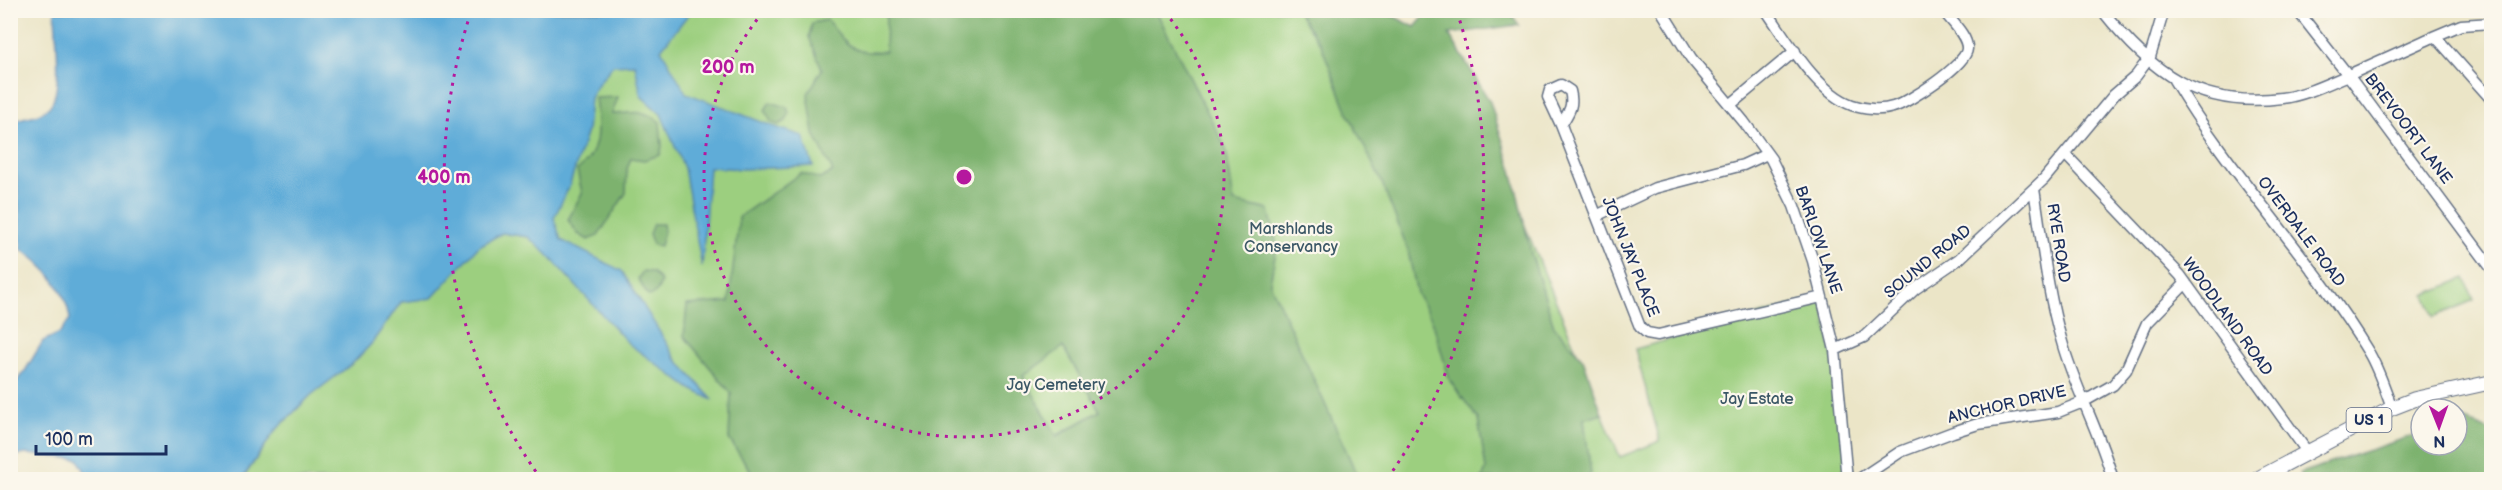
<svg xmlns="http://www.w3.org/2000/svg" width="2502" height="490" viewBox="0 0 2502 490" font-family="'Balsamiq Sans',sans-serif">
  <rect width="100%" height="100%" fill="#fbf7ec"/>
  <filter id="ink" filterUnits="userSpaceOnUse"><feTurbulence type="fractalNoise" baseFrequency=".0167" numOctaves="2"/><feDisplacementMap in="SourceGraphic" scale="12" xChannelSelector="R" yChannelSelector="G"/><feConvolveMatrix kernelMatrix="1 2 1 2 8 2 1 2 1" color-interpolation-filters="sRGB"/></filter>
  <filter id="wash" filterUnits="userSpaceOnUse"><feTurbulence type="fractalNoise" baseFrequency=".008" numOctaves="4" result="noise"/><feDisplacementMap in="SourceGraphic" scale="24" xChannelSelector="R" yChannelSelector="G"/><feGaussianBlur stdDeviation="1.35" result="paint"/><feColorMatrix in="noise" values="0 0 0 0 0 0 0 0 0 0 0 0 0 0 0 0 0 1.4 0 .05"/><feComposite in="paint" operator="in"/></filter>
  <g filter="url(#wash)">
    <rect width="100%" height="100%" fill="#ebe5c7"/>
    <path fill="#9ccf7f" stroke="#5c7f6e" stroke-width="1.5" d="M422,10H1373L1483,124L1620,457L1660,441L1635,349L1822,297L1854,479H1172L1075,306L729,437L756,479L242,480L275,431L311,395L353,363L371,344L401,302L432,297L479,246L502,233L528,237L546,253L421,105Z
      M2465,278L2474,300L2434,317L2425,295Z
      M1063,346L1100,411L1056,436L1023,376Z"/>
    <path fill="#7db26e" stroke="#4c7066" stroke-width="1.5" fill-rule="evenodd" d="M886,11H1156L1226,149L1234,202L1269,210L1277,246L1270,283L1359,479H756L729,439L731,393L684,336L687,305L729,302L739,217L801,173L820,179L833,172L814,134L808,94L822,69L809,37L812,23L827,20C847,44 852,56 885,51ZM1063,347L1100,411L1057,436L1023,376Z
      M1297,11H1383L1415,27L1429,11H1509L1519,25L1449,34L1490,102L1512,170L1531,253L1554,326L1583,359L1602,413L1584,419L1591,474L1584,479H1482L1486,469L1478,419L1450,381L1432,320L1417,294L1408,250L1382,183L1348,113L1321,45Z
      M618,97L612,114C632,114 643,107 660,122L662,147L660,155L644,160L631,158L627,169L626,193L598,236L588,240L578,234L568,220L582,193L577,170C602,153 598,124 595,98Z
      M770,102L787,107L789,114L786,121L778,125L771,122L765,110Z
      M653,224H663L664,231L660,246L653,245L649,234Z
      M643,271L652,272L661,281C659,289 657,295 648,296L638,279Z
      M2461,419L2491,431V479H2302L2300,473L2421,433V445H2457V421Z"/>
    <path fill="#5facd8" stroke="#3d6e9b" stroke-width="1.5" d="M55,11H691L661,49L686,93L772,126L803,136L813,166L743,169L709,167L702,267L684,168L661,114L641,96L635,64L613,65L598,84L590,98L587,131L569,187L554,218L561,240L622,271L677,360L713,400L691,389L629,344L546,253L528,237L502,233L479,246L432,298L401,302L371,344L353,363L311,395L275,431L242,479H89L78,459L27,454L11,456V388L25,371L43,341L60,333L70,319C66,289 45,265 21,249L17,179L11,154V123C23,115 37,119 49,107C64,92 55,32 55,11Z"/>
  </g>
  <g filter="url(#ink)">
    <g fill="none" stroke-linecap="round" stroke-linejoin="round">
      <g stroke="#646f83" stroke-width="13">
        <path id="minor" d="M1661,10L1691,58L1744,122L1771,159L1794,206L1813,261L1835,350L1847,480
          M1766,10C1787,40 1817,93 1852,105C1863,109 1881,111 1893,107C1908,103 1966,65 1967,49C1968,36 1950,20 1943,10
          M2102,10C2151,72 2198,109 2282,98C2306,95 2329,83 2351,74C2379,61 2407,49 2435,36L2492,100
          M2297,10L2348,75L2492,269
          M2435,36L2461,25L2492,23
          M2174,80C2231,176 2311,257 2369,353C2379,370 2385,390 2392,408
          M1561,85L1570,91C1574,106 1569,112 1561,125L1548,97L1550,90Z
          M1730,105L1795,51
          M1561,125L1640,327L1647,333L1658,335L1822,297
          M2065,154L2180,275L2308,453
          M2034,189C2042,240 2047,292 2062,342C2075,389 2100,432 2113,480
          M1598,215L1655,188L1743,165L1767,154
          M1835,350L1864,337L1915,289L1959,259L2044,179L2114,95L2136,76L2150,57L2164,10
          M1858,480L1900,452L1953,432L1978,424L2058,412L2083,402L2113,385L2126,370L2147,323L2186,283"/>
      </g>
      <g stroke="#646f83" stroke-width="16">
        <path id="major" d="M2255,480L2392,408L2415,399L2492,382"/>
      </g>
      <use href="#minor" stroke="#fff" stroke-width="10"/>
      <use href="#major" stroke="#fff" stroke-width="14"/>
    </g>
  </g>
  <g fill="none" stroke="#b5179e" stroke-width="3" stroke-dasharray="3 6">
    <path d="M1165 12A260 260 0 1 1 763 12"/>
    <path d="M541 479A520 520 0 0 1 471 12M1457 12A520 520 0 0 1 1387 479"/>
  </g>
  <g text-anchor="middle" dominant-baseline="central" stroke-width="4.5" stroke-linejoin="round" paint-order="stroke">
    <rect fill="#fbf7ec" stroke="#5e6b89" stroke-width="1.5" x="2346.5" y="408" width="45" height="24" rx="4.5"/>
    <g font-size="15" font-weight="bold" fill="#1b2f5e">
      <text x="2369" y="420">US 1</text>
    </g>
    <g font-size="16" fill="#1b2f5e" stroke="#fbf7ec">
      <text transform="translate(2408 129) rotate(53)">BREVOORT LANE</text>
      <text transform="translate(2301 232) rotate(53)">OVERDALE ROAD</text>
      <text transform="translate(1818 240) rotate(71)">BARLOW LANE</text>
      <text transform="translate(2058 243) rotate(81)">RYE ROAD</text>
      <text transform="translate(1630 257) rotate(68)">JOHN JAY PLACE</text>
      <text transform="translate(1928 262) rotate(-39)">SOUND ROAD</text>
      <text transform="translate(2227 317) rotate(54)">WOODLAND ROAD</text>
      <text transform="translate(2007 405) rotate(-13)">ANCHOR DRIVE</text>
    </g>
    <g font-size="16" fill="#3b5766" stroke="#fbf7ec">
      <text x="1291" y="229">Marshlands<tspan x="1291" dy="18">Conservancy</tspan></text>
      <text x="1056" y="385">Jay Cemetery</text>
      <text x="1757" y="399">Jay Estate</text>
    </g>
  </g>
  <circle cx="964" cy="177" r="9" fill="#b5179e" stroke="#fbf7ec" stroke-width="3"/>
  <g font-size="18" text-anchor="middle" font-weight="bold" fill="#b5179e" stroke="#fbf7ec" stroke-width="4.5" stroke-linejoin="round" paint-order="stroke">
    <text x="728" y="73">200 m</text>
    <text x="444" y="183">400 m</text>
  </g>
  <rect width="2502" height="490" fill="none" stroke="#fbf7ec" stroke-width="36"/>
  <g transform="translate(2439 427) rotate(179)"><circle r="28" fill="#fbf7ec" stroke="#a1a7b3" stroke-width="1.5"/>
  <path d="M0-4.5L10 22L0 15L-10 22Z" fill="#b5179e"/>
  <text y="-9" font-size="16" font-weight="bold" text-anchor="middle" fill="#1b2f5e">N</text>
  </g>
  <path d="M36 445v9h130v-9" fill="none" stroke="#1b2f5e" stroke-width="3"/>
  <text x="45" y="445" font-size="18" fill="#1b2f5e" stroke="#fbf7ec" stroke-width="4.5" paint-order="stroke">100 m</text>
</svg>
